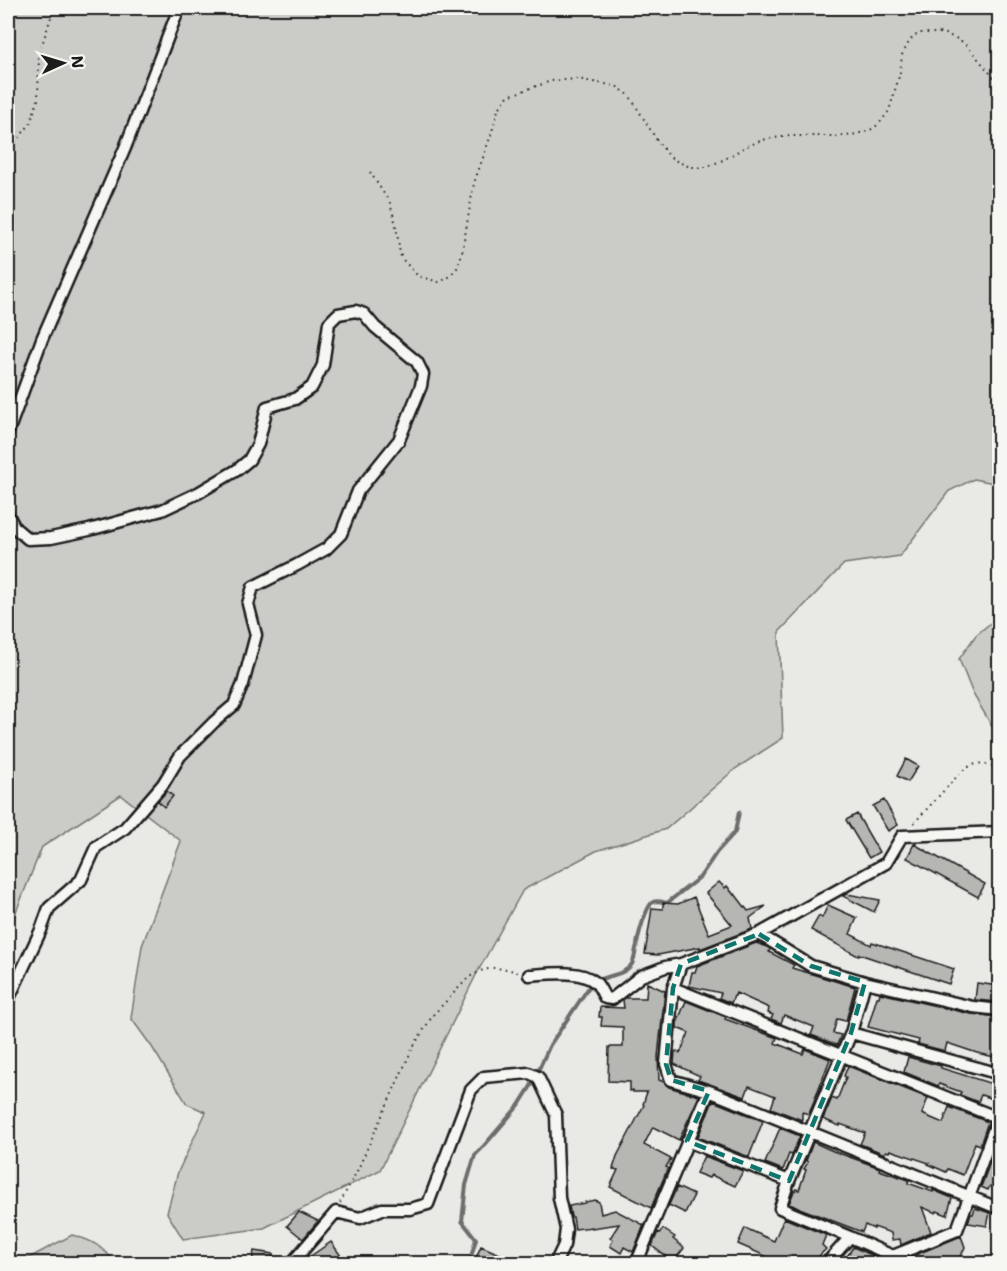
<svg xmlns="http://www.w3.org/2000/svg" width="1007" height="1271" viewBox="0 0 1007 1271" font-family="'Shantell Sans',sans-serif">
  <rect width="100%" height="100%" fill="#e9e9e5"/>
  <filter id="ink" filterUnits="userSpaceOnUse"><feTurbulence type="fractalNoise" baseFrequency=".0167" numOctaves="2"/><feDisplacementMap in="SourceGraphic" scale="12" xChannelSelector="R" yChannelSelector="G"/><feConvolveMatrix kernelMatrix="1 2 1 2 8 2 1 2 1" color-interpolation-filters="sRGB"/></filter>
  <g filter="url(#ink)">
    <path fill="#cbcbc7" stroke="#747472" stroke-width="1.5" d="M8,8H999V484L974,479L949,491L900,556L844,564L779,632L783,738L735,769L666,829L596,851L523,890L477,973L380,1170L264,1228L183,1239L167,1213L178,1172L206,1112L187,1104L152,1047L131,1018L142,946L181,841L121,795L42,847L8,932Z
      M999,616V738L973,694L959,659L976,635Z
      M72,1235C95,1241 101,1247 117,1263H8V1259L29,1258Z"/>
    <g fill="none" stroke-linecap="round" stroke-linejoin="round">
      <path stroke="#6d6d6c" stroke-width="4" d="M469,1264L476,1239L462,1221L466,1185L475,1155L483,1147L519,1105L531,1086L550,1045L591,984C603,975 623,977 632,964C635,959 635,951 637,945C638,936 646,906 653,902C657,900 663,902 667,903L700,877L717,852L735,832L739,812"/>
    </g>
    <path fill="#b6b6b3" stroke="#1c1c1c" stroke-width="1.5" d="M906,759L918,766L908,782L897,776Z
      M167,791L173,796L164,807L158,801Z
      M884,800L898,825L888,831L873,806Z
      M857,814L879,852L869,858L846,820Z
      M914,844L985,884L978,897L907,858Z
      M719,882L725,888L727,886L734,895L735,894L748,911L766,906L750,918L752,929L700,949V947L658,955L645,954L652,908L663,909V903L678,904L694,897L709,934L732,925L706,893Z
      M847,894L880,900L874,912L843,896Z
      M828,905L857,918L850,934L871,945L872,942L954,969L949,984L859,954L858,956L811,930L819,916L822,918Z
      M756,943L767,947L770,949L769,952L794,965L792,968L855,987L846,1021L837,1019L833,1033L841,1035L837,1045L811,1035L814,1027L784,1015L781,1023L771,1019L773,1015L768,1013L769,1008L736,993L735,996H734L731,1003L719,998L721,993L689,986L692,972H695L697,966Z
      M647,983L665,991L658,1057L659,1080L664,1082L669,1087L699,1096L679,1140L653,1127L644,1145L671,1159L666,1167L668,1168L651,1208L610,1187L618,1170L613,1169L617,1156L644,1105L643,1104L647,1092H633V1090L630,1091V1082L608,1081L609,1047H623V1027L601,1026L602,1017H599L600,1007L624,1008L623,1000L625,998H646Z
      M977,983L999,986V1002L975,1000Z
      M880,993L971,1014L999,1017V1058L977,1053L947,1043L945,1051L918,1044L919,1040L868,1027L877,997H879Z
      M686,1001L726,1017L725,1019L777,1038L775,1043L803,1054L805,1049L830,1059L809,1114L802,1112V1120L771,1108L775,1096L749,1086L745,1097L698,1080L700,1076L674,1064L675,1051L680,1053L689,1033L677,1028V1023Z
      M908,1057L941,1066V1068L999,1086V1101L981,1095L978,1102L960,1095L961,1092L939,1084L938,1086L904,1072Z
      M848,1066L928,1098L922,1114L943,1123L949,1107L988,1122L980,1145L975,1143L963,1175L948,1169L946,1172L928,1164L929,1163L890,1150L889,1152L886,1151L885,1154L860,1144L865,1133L840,1124V1126L837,1125L823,1119L832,1098L837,1100L846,1077L844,1076Z
      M713,1101L763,1121L749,1157L698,1137Z
      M780,1128L800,1136L792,1155L789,1154L783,1170L765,1163Z
      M813,1142L833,1151L880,1168L879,1170L909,1180L908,1183L933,1192V1190L952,1198L947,1215L937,1211L936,1213L922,1207L931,1232L901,1245L900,1239L892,1240L891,1233L874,1227V1229L865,1225L862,1232L789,1204L794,1191H795L796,1189L799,1190L806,1170L804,1169L808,1162L806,1161Z
      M996,1146L999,1147V1181L996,1189L990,1186L988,1190L981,1187Z
      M704,1156L743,1171L735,1186L711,1175L709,1178L696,1173Z
      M677,1187L694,1195L685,1213L669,1205L668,1207Z
      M595,1200L599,1202L601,1214L615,1210L644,1225L633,1252L624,1247L621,1253L610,1246L613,1240L610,1238L619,1224L592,1228V1227L575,1229L573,1217H571L569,1206L585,1203V1202Z
      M975,1208L990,1213L987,1226L968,1223L971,1214H973Z
      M299,1212L318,1221L303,1239L287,1226Z
      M784,1218L826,1235L822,1245L826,1249L812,1263H765L768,1257L738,1244L745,1228L774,1241Z
      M663,1229L675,1237L673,1239L684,1248L673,1262L652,1246L658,1232L660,1233Z
      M961,1236L965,1247L961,1256L959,1257V1259L948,1263H903V1260Z
      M331,1242L346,1263H301L302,1262Z
      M481,1246L520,1263H477L479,1259L476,1258Z
      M853,1247L890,1263H894H843Z
      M254,1251L273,1254L272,1263H254V1261H252Z"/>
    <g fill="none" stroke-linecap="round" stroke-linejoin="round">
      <g stroke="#1c1c1c" stroke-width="15">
        <path id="street" d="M8,432L42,339L125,148L179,8
          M8,515L15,528L28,539L51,538L89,530L162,510L198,493L237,470L249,460L258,444L267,407L295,399L312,387L323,365L329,323L338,314L356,311L364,314L375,327L417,362L423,374L421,386L399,440L358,491L341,534L326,549L297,565L253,587L248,604L256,635L243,684L234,705L214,722L180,756L163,784L125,828L96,847L81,880L49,908L41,930L8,1000
          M759,934L811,966L865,982L973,1007L1000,1010
          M681,964L673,988L666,1064L671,1080L709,1091L1000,1209
          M529,975C547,974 580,969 595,982C599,985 602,993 605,998L612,999L641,976L665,967L681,964L759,934L886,863L902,836L1000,832
          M673,988L998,1118L957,1230L893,1256L850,1237L826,1264
          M851,1033L1000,1074
          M687,1141L789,1181
          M850,1237L780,1208L789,1181L851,1033L865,982
          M291,1264L336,1212L360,1218L382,1209H410L428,1204L471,1090L484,1077L529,1073L538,1077L556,1115L559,1198L566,1229L564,1245L555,1264
          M636,1264L709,1091"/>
      </g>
      <path stroke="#1c1c1c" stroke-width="2" stroke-dasharray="1.5 4.5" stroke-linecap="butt" d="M8,152L30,124L38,100L39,54L54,8
        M370,172L390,203L396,225L400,254L403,260L418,276L439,282L448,278L457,268L462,253L474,183L491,135L498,110L508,96L551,81L577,79L616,86L629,95L658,142L672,159L690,167H706L723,160L747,146L766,139L790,136H847L869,131L879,124L889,111L900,73L902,55L909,42L913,37L920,33H943L960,40L969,48L1000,85
        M914,823L962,771C979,760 982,763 1000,768
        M340,1203L358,1169L413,1047L433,1015L469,977L483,970L493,968L507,969L520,973"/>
      <use href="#street" stroke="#f6f6f2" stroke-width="10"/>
    </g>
  </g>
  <path fill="none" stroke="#0f766e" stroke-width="4.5" stroke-dasharray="12 8" stroke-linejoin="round" d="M759,934L811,966L865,982L851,1033L789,1181L687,1141L709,1091L671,1080L666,1064L673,988L681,964Z"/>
  <rect width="1007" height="1271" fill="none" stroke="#f6f6f2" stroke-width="30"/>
  <rect x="15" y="15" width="977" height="1241" fill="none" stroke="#1c1c1c" stroke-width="2" filter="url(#ink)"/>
  <g transform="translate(63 63) rotate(86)" stroke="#f6f6f2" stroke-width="4.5" paint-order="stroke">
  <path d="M0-4.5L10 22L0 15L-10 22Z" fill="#1c1c1c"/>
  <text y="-9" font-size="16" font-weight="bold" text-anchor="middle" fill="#1c1c1c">N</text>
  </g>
</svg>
